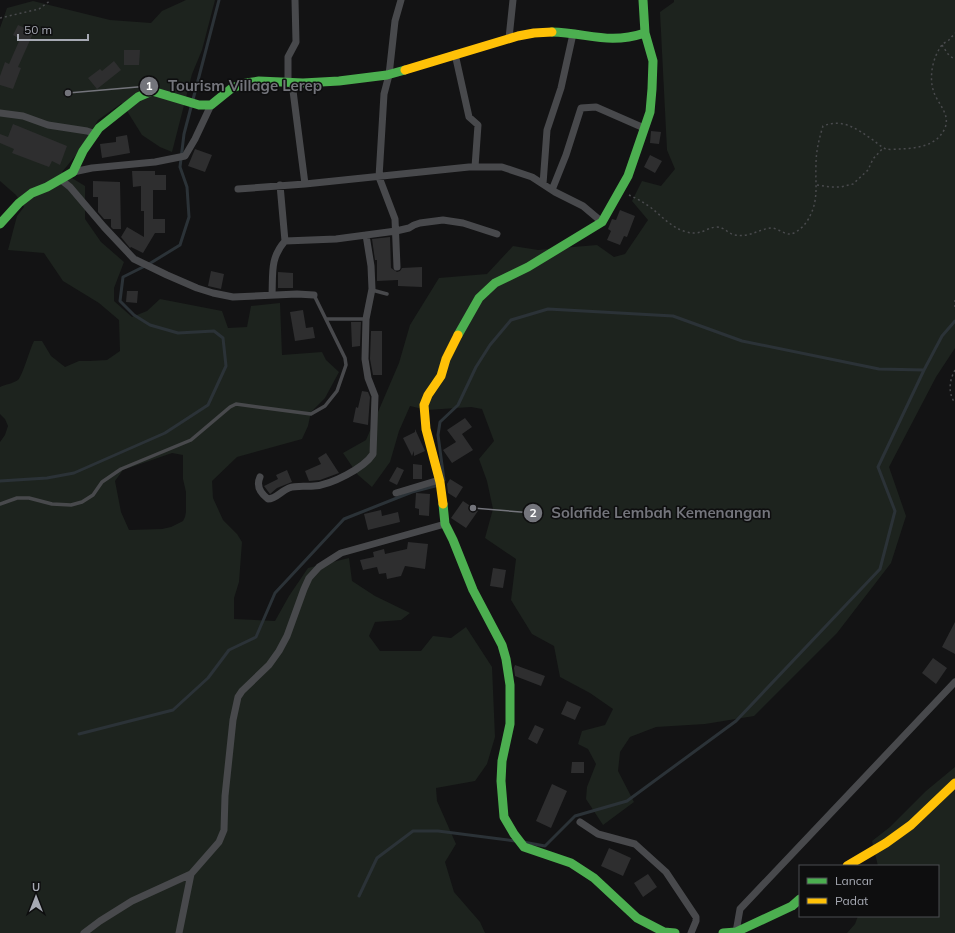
<svg xmlns="http://www.w3.org/2000/svg" width="955" height="933" viewBox="0 0 955 933" font-family="Mulish,sans-serif">
  <rect width="100%" height="100%" fill="#131314"/>
  <path fill="#1d231e" fill-rule="evenodd" d="M186,0H215L202,50L192,74L172,152L160,147L142,135L122,103L98,120L81,149L62,172L85,186V219L101,242L124,262L114,288V301L132,317L147,311L160,299L222,311L228,328L247,327L251,306L280,303L282,355L322,352L326,360L339,372L325,398L311,412L308,426L302,439L237,457L212,481L213,498L223,520L237,534L242,542L239,582L234,598V619L275,621L289,596L308,568L349,558L352,581L375,596L410,613L401,620L375,622L369,636L380,651H421L433,636L451,638L466,627L492,667L495,737L487,764L475,781L436,788L437,801L456,844L445,862L454,892L480,922L485,933H0V442L5,435L8,426L5,419L0,414V387C6,384 12,384 18,380C22,377 30,349 34,341H42L51,356L65,367L79,361H90L107,360L120,351L119,320L99,303L63,281L44,253L8,250L17,216L24,207L16,195L0,181V28L7,8L33,1L110,20L151,23L162,11ZM172,453L183,455V479L186,492V512L185,517L183,521L171,527L162,529L129,530L121,512L115,481L123,470Z
    M674,0H955V348L936,377L889,467L906,516L891,563L837,633L754,716L705,724L656,727L630,737L620,752L618,771L634,802L603,825L586,799L587,787L596,764L588,749L578,744L582,731L605,725L613,709L590,693L560,677L554,646L532,634L511,600L516,559L485,538L493,509L487,481L479,459L494,441L482,409L471,407L427,410L410,406L399,431L390,462L372,487L358,475L343,453L366,440L399,363L410,325L439,278L487,274L513,246L538,250L597,245L614,257L625,254L648,220L632,201L642,181L661,186L675,169L667,150L660,12L674,2Z
    M955,767V933H847L855,924L858,916H938V866H878L872,841L890,827L926,791Z"/>
  <g fill="none" stroke-linecap="round" stroke-linejoin="round">
    <path stroke="#2b3237" stroke-width="3" d="M444,480L438,435L440,422L458,405L476,367L490,345L511,320L548,309L673,316L742,341L879,369L924,370
      M0,481L47,478L74,473L165,433L208,405L226,366L223,338L214,331L178,333L150,325L134,315L120,301L123,277L149,264L180,245L189,217L187,187L180,167L184,134L219,0
      M79,734L173,710L208,678L229,650L256,637L275,593L344,519L412,492L439,485
      M523,842L545,846L575,816L627,801L736,721L880,569L895,511L878,467L924,370L942,336L955,321
      M359,896L377,858L413,831H438L515,841"/>
  </g>
  <path fill="#2e2e2f" d="M18,25L25,28L27,25L35,29L18,67L21,68L13,89L0,85V76L5,62L9,64L20,39L13,35Z
    M124,50H140L139,65H124Z
    M114,61L121,70L97,89L88,78L100,69L102,71Z
    M13,124L67,146L60,165L52,161L49,167L12,153L14,149L0,143V134L8,137Z
    M651,131L661,132L659,144L650,143Z
    M127,135L130,153L102,158L100,144L116,142V137Z
    M195,149L212,155L205,172L188,166Z
    M650,155L662,161L655,173L644,167Z
    M132,171H155V175H166V190H153V219H165V233H155L143,253L131,247L130,248L121,237L127,227L144,237V211H141V186L133,187Z
    M93,181L120,182L121,229H113L111,227V219H104L98,212V197H93Z
    M620,210L635,216L627,237L624,236L620,245L607,240L611,231L608,229L612,219L616,220Z
    M390,237L391,268L397,272L400,271L402,268L422,267V287L398,286V280L377,281V260H375L372,239Z
    M211,271L224,274L221,289L208,286Z
    M278,272L293,273V288H278Z
    M127,291H138L137,303L126,302Z
    M303,310L306,328L313,327L315,338L295,341L290,312Z
    M351,322H361L360,346L352,347Z
    M371,331H382V375H373L370,359Z
    M362,391L368,392L370,397L368,425L353,422L356,407L358,408Z
    M465,418L472,427L462,434L473,450L452,463L443,450L456,442L447,430Z
    M415,429L425,451L414,456V451L412,456L403,438L415,432Z
    M326,453L339,473L320,480L309,481L305,471L321,464L318,458Z
    M413,464L422,465V479H413Z
    M397,467L404,470L397,485L389,481Z
    M287,470L292,482L277,488L270,494L264,486L278,479L276,475Z
    M450,479L463,487L456,498L448,493L447,484Z
    M416,493L430,494L429,516L419,515V509L415,508Z
    M463,501L478,511L466,528L451,518Z
    M381,510L382,516L398,512L400,522L368,530L364,514Z
    M408,542L428,544L425,569L405,566L401,576L387,579L386,573L379,574L377,567L363,570L360,560L374,557L373,552L384,549L385,554L407,549Z
    M493,568L506,570L503,588L490,586Z
    M955,622V654L942,647Z
    M933,658L947,668L936,684L922,673Z
    M515,665L545,676L541,686L515,676L514,668Z
    M567,701L581,707L575,720L561,714Z
    M535,725L544,729L537,744L528,739Z
    M572,762H584V773H571Z
    M552,784L567,791L551,828L536,821Z
    M609,848L631,858L623,876L601,866Z
    M648,874L657,887L643,897L634,883Z"/>
  <g fill="none" stroke-linecap="round" stroke-linejoin="round">
    <path stroke="#494a4d" stroke-width="1.5" stroke-dasharray="2 3" stroke-linecap="butt" d="M0,18L39,9L51,0
      M942,45L948,54L955,60
      M817,185L831,187H841L853,184L868,170L873,159L883,148
      M629,195C636,198 643,202 650,207C662,216 671,228 687,232C700,236 706,228 716,227C725,227 728,234 735,235C749,238 759,229 771,228C778,228 785,235 791,234C799,232 807,223 810,216C819,198 815,183 816,165C816,151 819,139 823,126C843,118 857,129 873,140C877,143 881,147 886,149C890,150 896,149 901,149C918,148 937,146 945,128C950,115 940,106 935,95C928,80 932,58 942,45C943,43 947,42 949,40C951,38 953,35 955,33
      M955,300V310
      M955,370C949,381 948,393 955,403"/>
    <path stroke="#48494c" stroke-width="3.5" d="M372,290L387,294
      M326,319H366
      M0,504L17,498H29L52,504L71,505L82,502L93,495L102,482L121,469L191,440L230,407L236,404L311,414L325,406L337,391L346,365L345,358L314,295"/>
    <path stroke="#48494c" stroke-width="7" d="M509,38L513,0
      M455,54L469,117L478,125L475,167
      M288,83V57L296,42L295,0
      M292,83L305,184
      M0,113L23,116L48,125L87,131L96,134
      M73,172L92,168L155,162L185,156L195,139L211,105
      M60,179L70,187L104,227L134,259L167,275L197,288L213,293L233,297L297,294L314,295
      M543,184L547,130L561,88L573,34
      M238,189L305,184L469,167H502L532,177L555,192L583,206L602,222
      M552,190L566,155L581,108L596,107L644,128
      M285,241L336,239L396,231L409,228L414,225L420,223L443,220L463,223L497,234
      M397,267L395,219L379,177L384,94L389,75L395,21L401,0
      M272,295C273,273 270,258 285,241L280,185
      M260,477C256,486 260,493 268,499C276,499 281,491 289,488C297,485 306,487 314,486C331,485 364,468 373,454L375,396L368,378L365,359L366,319L372,289L371,266L366,235
      M396,493L439,480
      M580,822L598,834L635,844L666,872L696,917V921L691,933
      M736,932L740,909L955,682
      M84,933L100,921L132,901L191,874
      M179,933L191,874L219,842L224,830L225,796L233,720L238,697L242,691L269,665L279,651L287,636L304,589L309,578L319,567L341,553L445,524"/>
    <path stroke="#4caf50" stroke-width="9" d="M552,32C588,33 608,45 645,33
      M0,224L19,203L32,193L47,187L73,172L83,151L99,128L138,97L152,91L199,105H211L232,88L246,83L259,81L303,83L339,81L387,75L405,70
      M458,335L479,298L495,283L528,267L602,222L628,176L650,112L652,89L653,61L645,33L643,0
      M443,504L445,524L453,540L473,590L502,645L506,659L510,685V724L502,761L501,781L504,817L514,834L524,847L571,863L594,878L637,918L664,932L675,933
      M723,933L736,932L792,906L800,899"/>
    <path stroke="#ffc107" stroke-width="9" d="M405,70L518,36L534,33L552,32
      M443,504L440,482L426,429L424,405L428,395L441,376L446,359L458,335
      M847,866L886,843L911,825L955,783"/>
  </g>
  <path fill="none" stroke="#73747b" stroke-width="1.5" d="M68 93L149 86M473 508L533 513"/>
  <g fill="#73747b" stroke="#0e0e0f" stroke-width="1.5">
    <circle cx="68" cy="93" r="4"/>
    <circle cx="473" cy="508" r="4"/>
    <circle cx="149" cy="86" r="10"/>
    <circle cx="533" cy="513" r="10"/>
  </g>
  <g font-size="12" text-anchor="middle" font-weight="bold" fill="#fff">
    <text x="149" y="90">1</text>
    <text x="533" y="517">2</text>
  </g>
  <g font-size="15" text-anchor="middle" font-weight="bold" fill="#73747b" stroke="#0e0e0f" stroke-width="3" stroke-linejoin="round" paint-order="stroke">
    <text x="245" y="91">Tourism Village Lerep</text>
    <text x="661" y="518">Solafide Lembah Kemenangan</text>
  </g>
  <rect x="799" y="865" width="140" height="52" fill="#0e0e0f" stroke="#4b4c51"/>
  <rect x="807" y="878" width="20" height="6" fill="#4caf50" stroke="#4b4c51"/>
  <text x="835" y="885" font-size="12" fill="#a6a9b3">Lancar</text>
  <rect x="807" y="898" width="20" height="6" fill="#ffc107" stroke="#4b4c51"/>
  <text x="835" y="905" font-size="12" fill="#a6a9b3">Padat</text>
  <g transform="translate(36 897)" stroke="#0e0e0f" stroke-width="3" paint-order="stroke">
  <path d="M0-3L7 15L0 10L-7 15Z" fill="#a6a9b3"/>
  <text y="-6" font-size="11" font-weight="bold" text-anchor="middle" fill="#a6a9b3">U</text>
  </g>
  <path d="M18 34v6h70v-6" fill="none" stroke="#a6a9b3" stroke-width="2"/>
  <text x="24" y="34" font-size="12" fill="#a6a9b3" stroke="#0e0e0f" stroke-width="3" paint-order="stroke">50 m</text>
</svg>
